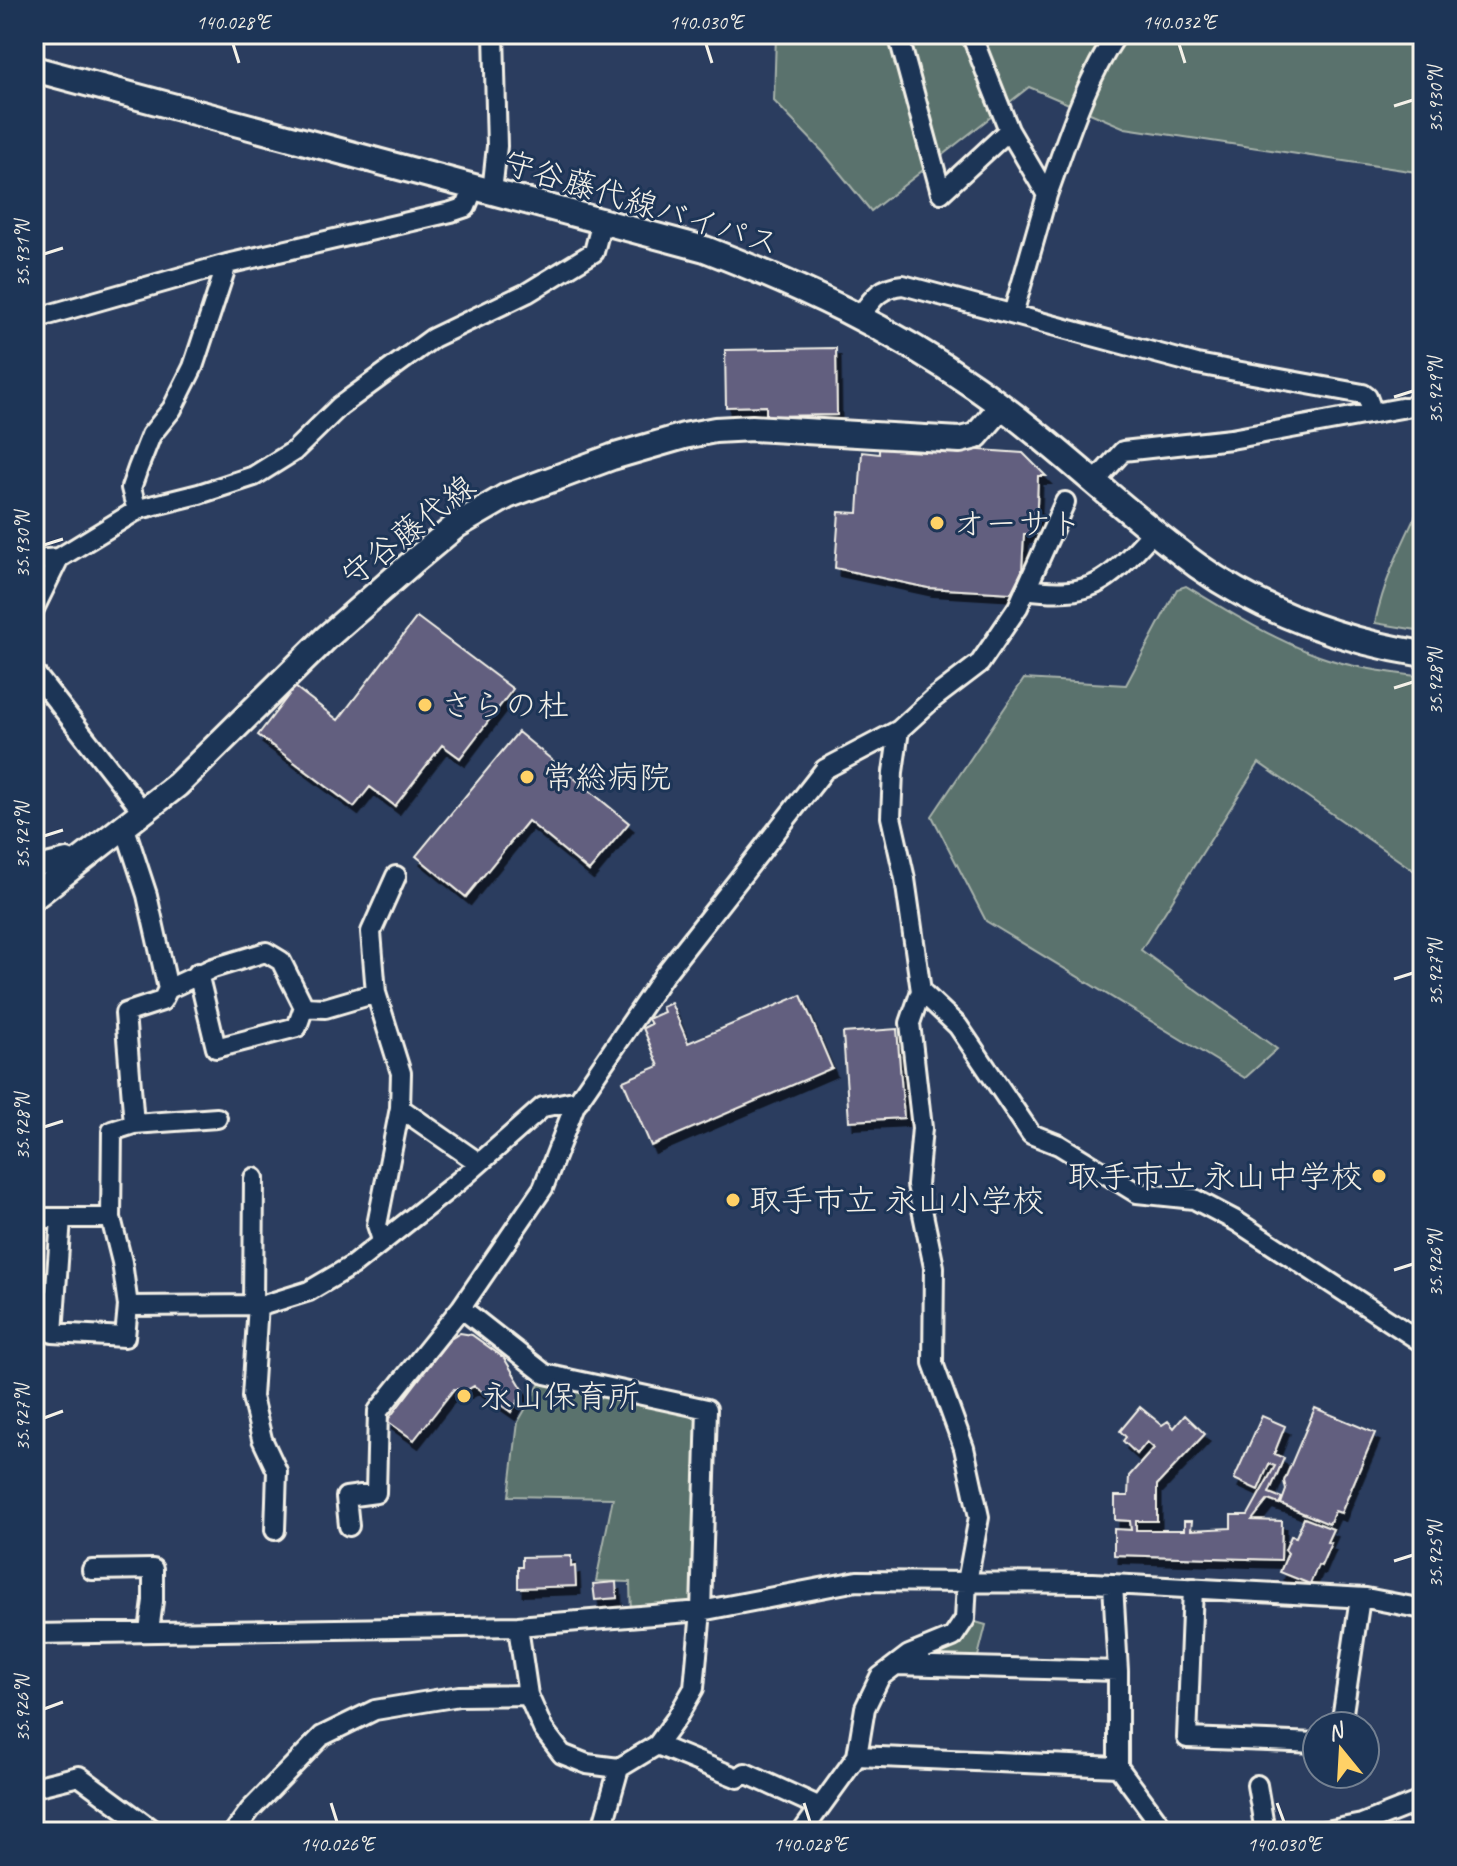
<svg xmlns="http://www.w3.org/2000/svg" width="1457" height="1866" viewBox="0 0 1457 1866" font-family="Caveat,'Klee One',sans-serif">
  <defs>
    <filter id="shadow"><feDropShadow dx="4.5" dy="8" stdDeviation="0" flood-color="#0009"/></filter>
  </defs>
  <rect width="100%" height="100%" fill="#2b3d5f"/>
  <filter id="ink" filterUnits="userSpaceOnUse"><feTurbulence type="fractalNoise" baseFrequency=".0125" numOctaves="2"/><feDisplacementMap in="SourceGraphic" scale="16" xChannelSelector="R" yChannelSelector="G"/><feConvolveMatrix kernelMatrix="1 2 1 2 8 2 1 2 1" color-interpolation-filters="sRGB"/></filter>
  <g filter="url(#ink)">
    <path fill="#5a726d" stroke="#a7b2aa" stroke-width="2" d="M776,34H1423V173L1125,128L1029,87L871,211L823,152L774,101Z
      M1423,500V631L1375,623C1384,579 1404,540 1423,500Z
      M1186,586C1229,612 1271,638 1319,656C1352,668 1388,672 1423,677V877L1259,763L1141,950L1277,1049L1245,1078L986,921L932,816L1024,679L1126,685L1177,589Z
      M545,1374L707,1409L701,1611L631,1616L630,1582L596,1581L613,1498L509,1496L518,1422Z
      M965,1619L986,1625L975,1668L909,1655Z"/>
    <path fill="#625f7f" stroke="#f4f1e8" stroke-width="2" filter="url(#shadow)" d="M836,348L837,415L766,416V406L726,407L725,350Z
      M879,443L1023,453L1046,476H1038L1036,534H1024L1022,571L1011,593L928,588L835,568L839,512L858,513L862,452L879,454Z
      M417,617L513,689L460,758L442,745L395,806L370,787L354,807L258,735L295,687L338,720Z
      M518,732L629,823L589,871L528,821L466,897L416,856Z
      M801,995L832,1068L651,1146L623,1081L659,1066L643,1028L651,1024L648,1019L664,1012L662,1007L671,1003L688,1043Z
      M897,1029L904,1118L849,1121L843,1033Z
      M460,1333L472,1335L504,1358L524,1391L511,1412L474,1386L467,1390L454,1389L414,1440L387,1421L449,1340Z
      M1140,1407L1162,1425L1168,1421L1174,1428L1185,1415L1205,1434L1157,1485V1521H1136V1530H1184V1521H1192L1191,1530L1231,1528V1515H1248L1275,1466L1269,1464L1258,1490L1234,1479L1262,1416L1285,1426L1274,1454L1284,1458L1269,1493L1282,1498L1279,1504L1268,1500L1252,1520L1282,1521L1281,1560L1114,1555V1529L1131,1530L1130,1521L1115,1520V1496H1128L1129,1476L1154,1448L1147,1442L1137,1454L1123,1441L1126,1437L1120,1431Z
      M1315,1408L1375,1433L1341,1513L1335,1511L1329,1524L1281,1504L1286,1490L1284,1481Z
      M1304,1518L1333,1529L1327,1542L1331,1543L1321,1566L1318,1565L1310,1584L1280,1572L1288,1553L1285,1550L1291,1536L1296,1537Z
      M571,1556V1567L575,1566L576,1586L518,1588V1567H522V1557Z
      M616,1582L617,1598L595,1600L593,1584Z"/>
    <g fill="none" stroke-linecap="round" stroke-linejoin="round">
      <g stroke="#f4f1e8" stroke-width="24">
        <path id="minor" d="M898,34L941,193L1009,130
          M971,34L1009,130L1047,195L1013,314
          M492,192L497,146L494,34
          M1047,195C1067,140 1084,83 1117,34
          M860,316C873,298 880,287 903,285L1197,364L1363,394L1367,397L1373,413
          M34,319L227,264L451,212L466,207L474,187
          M1094,483L1123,451L1231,439L1423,404
          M137,511L131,488L138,468L151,435L172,409L193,367L227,264
          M34,560L59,558L139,509L199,494L254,476L294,451L340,406L433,338L527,293L594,252L602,221
          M1026,589C1097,599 1109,579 1154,531
          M34,609L59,558
          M34,672L144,813
          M34,867L67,859L78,865
          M396,876L371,932L376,993L401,1073L400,1108
          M198,973L216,1048L297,1027L304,1007
          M168,989L213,968L266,952L281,961L304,1007L325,1008L376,993
          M921,991L958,1026L1031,1134L1059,1145L1137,1193L1194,1199L1236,1221L1423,1343
          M134,1124L217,1118
          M34,1218H61L53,1333L125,1337L128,1306L264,1305L309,1291L353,1265L459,1181L543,1107L579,1100
          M61,1218H111L112,1131L134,1124L125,1013L162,1001L168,989L147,895L125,828
          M111,1218L122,1262L128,1306
          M382,1240L377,1225L400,1108L479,1163
          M253,1304L254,1178
          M258,1304L252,1397L262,1439L277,1471L275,1530
          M349,1526L346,1497L376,1493L378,1411L461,1308
          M92,1570L153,1569V1601L149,1631
          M1113,1584L1118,1671V1767L1166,1832
          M1193,1588L1187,1738L1317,1743
          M34,1634L518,1626L701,1611L857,1581L1093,1583L1366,1598L1423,1609
          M519,1634L528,1695L543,1729L562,1754L587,1764L619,1768L657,1745L676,1719L694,1688L701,1611L707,1409L545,1374L461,1308L543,1188L575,1105L664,975L825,769L899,730
          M896,1665L1118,1671
          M1341,1726L1360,1598
          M657,1745L738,1778L745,1773L820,1807
          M857,1756L1118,1767
          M1257,1785L1265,1832
          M34,1787L79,1776L155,1832
          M234,1832L250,1810L322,1736L375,1710L459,1696L528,1695
          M601,1832L619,1768
          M802,1832L857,1756L865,1708L880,1677L909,1655L953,1637L965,1619L967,1582L979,1517L964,1448L933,1363L934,1267L917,1185L922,1128L910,1023L921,991L905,879L891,817L893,772L899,730L934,698L980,663L1018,607L1065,502
          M1321,1832L1362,1824L1423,1800"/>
      </g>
      <g stroke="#f4f1e8" stroke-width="30">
        <path id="major" d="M34,69L705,249C801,286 891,328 975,387C1053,441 1121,510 1198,566C1264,613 1344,641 1423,654
          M34,897L177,785L326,638L415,560L457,525L507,496L612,457L684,436L715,430L752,428L960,440L976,436L1001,407"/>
      </g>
      <use href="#minor" stroke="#1d3557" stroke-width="18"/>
      <use href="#major" stroke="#1d3557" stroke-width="24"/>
    </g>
  </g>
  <path fill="none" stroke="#f4f1e8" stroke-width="3" d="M233,44L239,63M706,44L712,63M1179,44L1185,63M1394,106L1413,100M44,254L63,248M1394,397L1413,391M44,545L63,539M1394,688L1413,682M44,836L63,830M1394,979L1413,973M44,1127L63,1121M1394,1270L1413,1264M44,1418L63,1411M1394,1561L1413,1555M44,1709L63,1702M331,1803L337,1822M804,1803L810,1822M1277,1803L1284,1822"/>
  <g fill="#ffd166" stroke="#1d3557" stroke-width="3">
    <circle cx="937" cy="523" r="8"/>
    <circle cx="425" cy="705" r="8"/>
    <circle cx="527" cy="777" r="8"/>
    <circle cx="1379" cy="1176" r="8"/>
    <circle cx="733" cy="1200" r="8"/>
    <circle cx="464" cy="1396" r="8"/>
  </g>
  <g text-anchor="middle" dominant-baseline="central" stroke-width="6" stroke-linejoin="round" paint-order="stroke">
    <g font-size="32" fill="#f4f1e8" stroke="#1d3557">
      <text transform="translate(641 203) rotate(17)">守谷藤代線バイパス</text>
      <text transform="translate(408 531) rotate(-38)">守谷藤代線</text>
    </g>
    <g font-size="32" fill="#f4f1e8" stroke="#1d3557" text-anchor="start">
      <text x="953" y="523">オーサト</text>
      <text x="441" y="705">さらの杜</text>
      <text x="543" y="777">常総病院</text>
      <text x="1363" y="1176" text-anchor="end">取手市立 永山中学校</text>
      <text x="749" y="1200">取手市立 永山小学校</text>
      <text x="480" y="1396">永山保育所</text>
    </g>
  </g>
  <rect width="1457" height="1866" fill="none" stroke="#1d3557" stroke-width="88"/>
  <g transform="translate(1341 1750) rotate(342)"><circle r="38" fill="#1d3557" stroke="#738091" stroke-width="2"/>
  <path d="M0-6L14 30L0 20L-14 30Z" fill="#ffd166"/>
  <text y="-12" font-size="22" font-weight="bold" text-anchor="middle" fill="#f4f1e8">N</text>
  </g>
  <rect x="44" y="44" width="1369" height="1778" fill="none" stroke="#f4f1e8" stroke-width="3"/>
  <g font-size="20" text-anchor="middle" fill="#f4f1e8">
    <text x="233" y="29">140.028°E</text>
    <text x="706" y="29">140.030°E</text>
    <text x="1179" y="29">140.032°E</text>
    <text transform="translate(1435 100) rotate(-90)" y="7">35.930°N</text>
    <text transform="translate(22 254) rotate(-90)" y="7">35.931°N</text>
    <text transform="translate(1435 391) rotate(-90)" y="7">35.929°N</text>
    <text transform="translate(22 545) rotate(-90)" y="7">35.930°N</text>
    <text transform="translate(1435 682) rotate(-90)" y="7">35.928°N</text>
    <text transform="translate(22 836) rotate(-90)" y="7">35.929°N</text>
    <text transform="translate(1435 973) rotate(-90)" y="7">35.927°N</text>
    <text transform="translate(22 1127) rotate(-90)" y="7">35.928°N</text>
    <text transform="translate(1435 1264) rotate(-90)" y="7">35.926°N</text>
    <text transform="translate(22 1418) rotate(-90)" y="7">35.927°N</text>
    <text transform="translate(1435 1555) rotate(-90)" y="7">35.925°N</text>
    <text transform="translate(22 1709) rotate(-90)" y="7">35.926°N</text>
    <text x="337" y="1851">140.026°E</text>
    <text x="810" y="1851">140.028°E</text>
    <text x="1284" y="1851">140.030°E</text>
  </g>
</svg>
